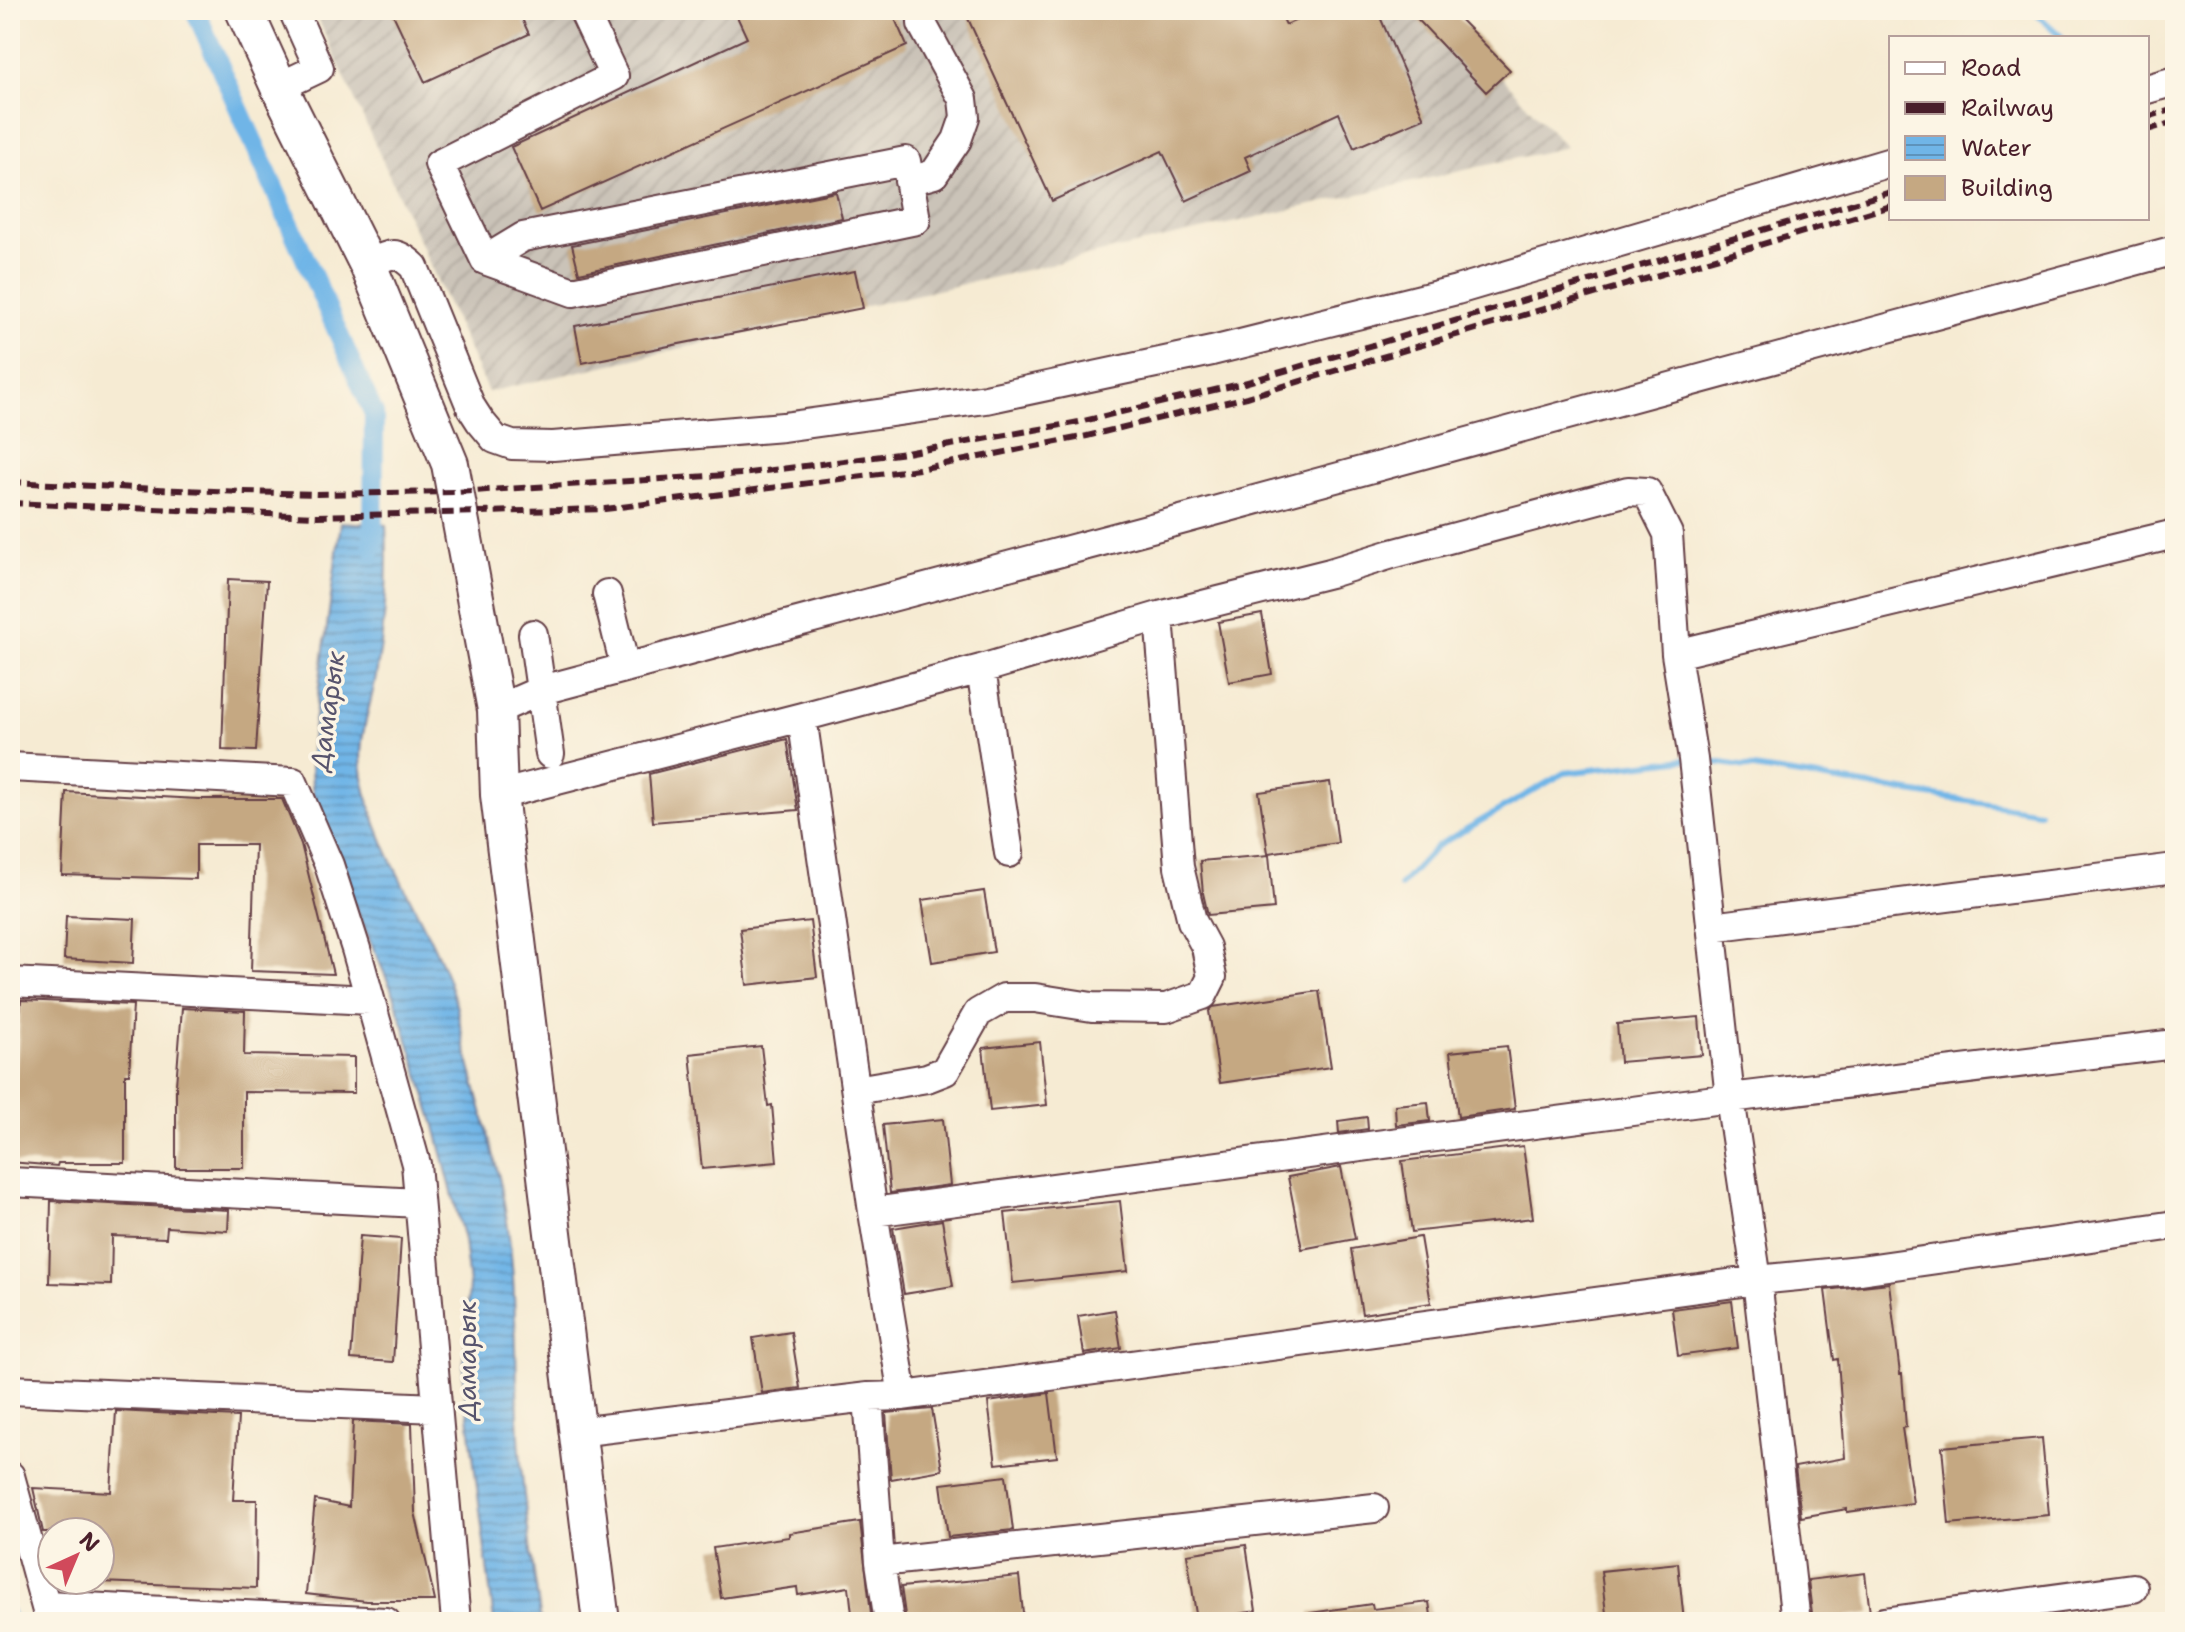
<svg xmlns="http://www.w3.org/2000/svg" width="2185" height="1632" viewBox="0 0 2185 1632" font-family="'Shantell Sans',sans-serif">
  <defs>
    <pattern id="industrial-furrows" width="10" height="10" patternUnits="userSpaceOnUse" patternTransform="scale(2)"><rect width="10" height="10" fill="#cac3b8"/><path d="M-1 1l2-2M0 10L10 0M9 11l2-2" fill="none" stroke="#afa79e"/></pattern>
    <pattern id="water-rules" width="6" height="5" patternUnits="userSpaceOnUse" patternTransform="scale(2)"><rect width="6" height="5" fill="#70b5e7"/><path d="M0 2.5h6" fill="none" stroke="#5e93bb"/></pattern>
  </defs>
  <rect width="100%" height="100%" fill="#fcf5e5"/>
  <filter id="ink" filterUnits="userSpaceOnUse"><feTurbulence type="fractalNoise" baseFrequency=".0125" numOctaves="2"/><feDisplacementMap in="SourceGraphic" scale="16" xChannelSelector="R" yChannelSelector="G"/><feConvolveMatrix kernelMatrix="1 2 1 2 8 2 1 2 1" color-interpolation-filters="sRGB"/></filter>
  <filter id="wash" filterUnits="userSpaceOnUse"><feTurbulence type="fractalNoise" baseFrequency=".006" numOctaves="4" result="noise"/><feDisplacementMap in="SourceGraphic" scale="32" xChannelSelector="R" yChannelSelector="G"/><feGaussianBlur stdDeviation="1.8" result="paint"/><feColorMatrix in="noise" values="0 0 0 0 0 0 0 0 0 0 0 0 0 0 0 0 0 1.4 0 .05"/><feComposite in="paint" operator="in"/></filter>
  <g filter="url(#wash)">
    <rect width="100%" height="100%" fill="#f6ebd3"/>
    <path fill="url(#industrial-furrows)" d="M314,10H1438L1566,147L488,392Z"/>
    <path fill="url(#water-rules)" stroke="#5d6a89" stroke-width="2" d="M341,522L386,525C389,575 385,626 376,676C370,711 356,740 363,777C377,855 429,920 453,994C459,1011 460,1030 465,1047C476,1092 490,1137 500,1182C517,1259 515,1339 518,1417C521,1486 531,1554 541,1622H494L463,1376L469,1285L464,1240L435,1126L394,995L320,827C311,796 310,770 312,738Z"/>
    <g fill="none" stroke-linecap="round" stroke-linejoin="round">
      <path stroke="#70b5e7" stroke-width="6" d="M2032,10L2063,38
        M1702,760L2039,812
        M1400,886L1437,846L1564,773L1687,759
        M10,1610L15,1622"/>
      <path stroke="#70b5e7" stroke-width="20" d="M195,10L374,414L373,548"/>
    </g>
    <g id="blocks">
      <path fill="#c5a882" d="M391,10H518L529,34L425,82Z
        M734,10H891L907,46L540,211L511,147L747,38Z
        M964,10H1279L1286,25L1319,10H1377L1424,118L1354,148L1339,113L1245,157L1251,171L1186,201L1162,151L1052,201Z
        M1409,10H1451L1510,70L1486,92Z
        M836,192L842,218L579,273L572,245Z
        M855,271L863,308L582,363L575,326Z
        M228,579L267,581L256,751L222,750Z
        M1262,614L1272,674L1229,682L1218,622Z
        M787,739L798,810L653,822L649,774Z
        M1330,782L1338,843L1268,853L1259,792Z
        M66,792L198,799H282L301,844L333,974L251,971L255,845H196V879L62,875Z
        M1269,855L1274,909L1208,915L1203,893L1200,861Z
        M984,891L994,952L932,962L922,900Z
        M66,916L135,919L133,963L64,959Z
        M810,921L817,977L747,985L740,929Z
        M1319,991L1331,1067L1220,1083L1209,1011L1213,1007Z
        M21,1000L133,1005L129,1074H125V1163H58L57,1166L10,1162Z
        M182,1008L245,1011L244,1055L354,1057V1093L244,1092V1168H176V1085Z
        M1699,1017L1702,1055L1620,1062L1617,1024Z
        M1040,1042L1047,1105L990,1111L983,1048Z
        M761,1046L768,1106L772,1105L777,1162L702,1169L690,1054Z
        M1507,1046L1515,1109L1458,1117L1450,1052Z
        M1428,1102L1430,1121L1396,1125L1395,1105Z
        M1367,1117L1368,1129L1339,1133L1338,1121Z
        M943,1119L950,1185L890,1193L883,1125Z
        M1523,1146L1533,1218L1412,1232L1402,1161Z
        M1341,1167L1355,1239L1302,1249L1288,1177Z
        M51,1201L229,1210L228,1231L167,1227L166,1238L112,1236L111,1285L49,1283Z
        M1120,1201L1128,1271L1013,1283L1005,1213Z
        M942,1220L953,1286L904,1294L893,1228Z
        M360,1236L401,1239L393,1362L351,1359Z
        M1420,1237L1431,1303L1362,1314L1351,1249Z
        M1889,1283L1900,1374H1902L1906,1427L1902,1428L1913,1503L1847,1512V1509L1801,1517L1795,1467L1845,1458L1838,1359L1834,1360L1825,1290Z
        M1732,1301L1738,1348L1678,1356L1672,1309Z
        M1115,1310L1121,1348L1084,1354L1078,1316Z
        M791,1332L800,1388L762,1393L753,1338Z
        M1049,1393L1057,1457L996,1464L988,1402Z
        M932,1409L942,1470L891,1479L886,1413Z
        M116,1411L238,1417L233,1500H257L256,1588L100,1582V1532H43L33,1488L111,1492Z
        M353,1421L412,1424L415,1512L435,1601H367L306,1594L315,1500L349,1507Z
        M2042,1438L2049,1515L1949,1524L1942,1447Z
        M1006,1476L1013,1530L948,1537L941,1484Z
        M860,1522L872,1622H853L849,1587L798,1595L797,1587L721,1598L713,1548L789,1537V1533Z
        M1246,1545L1256,1611L1197,1621L1187,1554Z
        M1678,1563L1684,1622H1607L1601,1571Z
        M1865,1573L1870,1613L1813,1621L1808,1580Z
        M1019,1576L1024,1622H906L901,1587Z
        M1429,1602L1432,1622H1310V1613L1372,1604L1373,1609Z"/>
    </g>
  </g>
  <g filter="url(#ink)">
    <use href="#blocks" fill-opacity="0" stroke="#643e44" stroke-width="2"/>
    <g fill="none" stroke-linecap="round" stroke-linejoin="round">
      <g stroke="#643e44" stroke-width="32">
        <path id="minor" d="M279,87L319,68L293,10
          M2147,89L2175,81
          M909,181L934,174L957,140L965,117L963,99L922,24V14L929,10
          M485,260L523,237L906,161L916,220L573,292L485,260L439,164L614,76L583,10
          M368,265C390,254 395,249 414,267L471,407L480,421L495,439L512,445L553,446L783,427L986,399L1212,351L1457,290L1891,162
          M607,594L625,667
          M533,634L550,754
          M1676,654L2175,534
          M981,669L1009,853
          M496,710L542,690L1170,523L2175,250
          M802,717L873,1212L903,1396
          M10,767L293,782L329,865L356,949L416,1164L456,1622
          M499,795L802,717L981,669L1159,616L1330,573L1392,554L1628,491L1647,492L1668,534L1676,654L1693,759L1730,1098L1757,1280L1796,1622
          M1711,927L2175,868
          M10,982L370,1000
          M856,1090L927,1078L945,1071L978,1013L1004,998H1035L1092,1007L1166,1008L1203,995L1212,977L1206,947L1192,921L1179,867L1159,616
          M10,1182L419,1203
          M873,1212L1730,1098L2175,1044
          M10,1390L437,1408
          M868,1397L880,1562L889,1622
          M577,1432L868,1397L903,1396L1757,1280L1860,1270L2175,1225
          M10,1476L50,1622
          M880,1562L1374,1508
          M46,1605L386,1622
          M1884,1622L2133,1588"/>
      </g>
      <g stroke="#643e44" stroke-width="40">
        <path id="major" d="M244,10L279,87L368,265L450,464L496,710L499,795L601,1622"/>
      </g>
      <use href="#minor" stroke="#fff" stroke-width="28"/>
      <use href="#major" stroke="#fff" stroke-width="36"/>
      <path stroke="#4a1f2b" stroke-width="6" stroke-dasharray="12 6" stroke-linecap="butt" d="M2147,117L2175,109
        M2147,130L2175,122
        M10,482L179,490L317,494L456,492L742,474L906,453L1079,422L1244,383L1891,192
        M10,503L317,516L605,509L919,469L1087,436L1247,397L1891,206"/>
    </g>
  </g>
  <g text-anchor="middle" dominant-baseline="central" stroke-width="7" stroke-linejoin="round" paint-order="stroke">
    <g font-size="26" font-style="italic" fill="#57546d" stroke="#fcf5e5">
      <text transform="translate(327 711) rotate(-82)">Дамарык</text>
      <text transform="translate(466 1360) rotate(-90)">Дамарык</text>
    </g>
  </g>
  <rect width="2185" height="1632" fill="none" stroke="#fcf5e5" stroke-width="40"/>
  <rect x="1889" y="36" width="260" height="184" fill="#fcf5e5" stroke="#b59f9b" stroke-width="2"/>
  <rect x="1905" y="62" width="40" height="12" fill="#ffffff" stroke="#b59f9b" stroke-width="2"/>
  <text x="1961" y="76" font-size="24" fill="#4a1f2b">Road</text>
  <rect x="1905" y="102" width="40" height="12" fill="#4a1f2b" stroke="#b59f9b" stroke-width="2"/>
  <text x="1961" y="116" font-size="24" fill="#4a1f2b">Railway</text>
  <rect x="1905" y="136" width="40" height="24" fill="url(#water-rules)" stroke="#b59f9b" stroke-width="2"/>
  <text x="1961" y="156" font-size="24" fill="#4a1f2b">Water</text>
  <rect x="1905" y="176" width="40" height="24" fill="#c5a882" stroke="#b59f9b" stroke-width="2"/>
  <text x="1961" y="196" font-size="24" fill="#4a1f2b">Building</text>
  <g transform="translate(76 1556) rotate(44)"><circle r="38" fill="#fcf5e5" stroke="#b59f9b" stroke-width="2"/>
  <path d="M0-6L14 30L0 20L-14 30Z" fill="#d1495b"/>
  <text y="-12" font-size="22" font-weight="bold" text-anchor="middle" fill="#4a1f2b">N</text>
  </g>
</svg>
